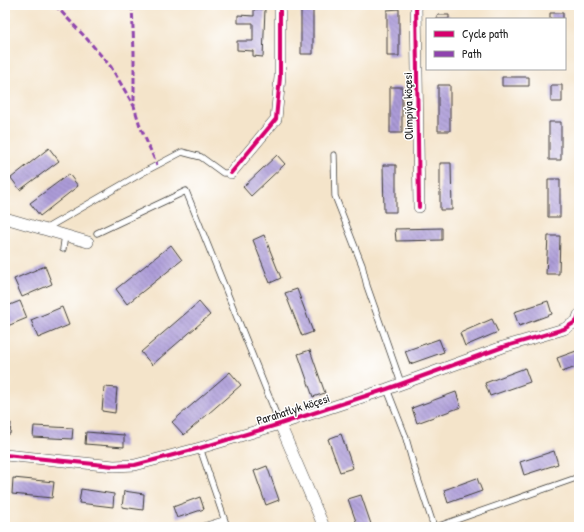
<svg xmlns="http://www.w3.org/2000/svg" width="584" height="532" viewBox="0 0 584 532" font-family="'Patrick Hand',sans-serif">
  <defs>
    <pattern id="building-back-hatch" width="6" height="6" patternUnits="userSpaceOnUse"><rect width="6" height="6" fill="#ac9bd8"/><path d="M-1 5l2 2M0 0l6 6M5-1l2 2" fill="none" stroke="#8b7eae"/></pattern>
  </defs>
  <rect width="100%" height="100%" fill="#fff"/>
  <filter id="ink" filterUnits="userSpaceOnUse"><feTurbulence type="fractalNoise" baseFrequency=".025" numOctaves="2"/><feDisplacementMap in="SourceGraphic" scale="8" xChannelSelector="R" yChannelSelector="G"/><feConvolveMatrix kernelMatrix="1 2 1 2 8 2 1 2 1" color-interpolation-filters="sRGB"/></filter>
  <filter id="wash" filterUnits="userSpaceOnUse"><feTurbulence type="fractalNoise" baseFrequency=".012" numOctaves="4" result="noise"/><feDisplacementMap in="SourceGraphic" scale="16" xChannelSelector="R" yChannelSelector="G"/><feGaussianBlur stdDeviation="0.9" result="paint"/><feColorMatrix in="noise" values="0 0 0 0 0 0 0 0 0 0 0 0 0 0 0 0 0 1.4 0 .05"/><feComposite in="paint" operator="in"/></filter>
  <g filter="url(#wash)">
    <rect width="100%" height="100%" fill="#f4e4ca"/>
    <g id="blocks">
      <path fill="url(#building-back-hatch)" d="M301,8H313V54H301Z
        M254,9H265L263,57L253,56V51L237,50V41H253V23H238V15L254,16Z
        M399,9V56H387V10Z
        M550,13H563V19H550Z
        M437,15H449V19H437Z
        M502,77H529V86H502Z
        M438,85H450V131H438Z
        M551,85H562V102H551Z
        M390,87H402V133H390Z
        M549,122H561V160H549Z
        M49,148L59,161L20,190L11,178Z
        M277,155L285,164L251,196L243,187Z
        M440,163H451L452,210H440Z
        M383,165H396V212H384Z
        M69,174L78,186L40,216L30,203Z
        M548,179H560V217H548Z
        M442,228V240L396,241L395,229Z
        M264,235L281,278L270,283L253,240Z
        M548,236H560L559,274H546Z
        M171,245L182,260L127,304L116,289Z
        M45,266L52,284L22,297L14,279Z
        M297,289L313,332L302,336L285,293Z
        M20,301L27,318L5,327V307Z
        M548,301L552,314L519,326L514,312Z
        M199,302L210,315L152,365L141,352Z
        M62,307L69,325L38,338L31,320Z
        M492,319L498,332L465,346L460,333Z
        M439,339L444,352L410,364L405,351Z
        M310,350L325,393L313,397L298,354Z
        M579,350V366L562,372L557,358Z
        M525,368L530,382L490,396L485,383Z
        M230,372L241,385L184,435L172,422Z
        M104,387L117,388L115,413L102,411Z
        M456,392L461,407L417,423L412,408Z
        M5,423H11L10,434H5Z
        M34,426L73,428L72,439L33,437Z
        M86,432L124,435V447L85,444Z
        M341,434L353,468L340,472L328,439Z
        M554,451L558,464L524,475L520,462Z
        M267,466L279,500L266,505L254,471Z
        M13,478L54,482L52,498L12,494Z
        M477,478L482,491L448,503L444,490Z
        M81,489L114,494L113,507L79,503Z
        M124,491L144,494L143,510L122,507Z
        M361,495L372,527H358L348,499Z
        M200,497L204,509L177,518L173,507Z"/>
    </g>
  </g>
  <g filter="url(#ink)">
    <use href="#blocks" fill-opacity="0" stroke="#3c3a36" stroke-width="1"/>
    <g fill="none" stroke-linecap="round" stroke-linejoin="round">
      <g stroke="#3c3a36" stroke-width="7">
        <path id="service" d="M334,155L335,196L362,265L367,286L401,383
          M45,229L142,173L182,152L201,157L223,173H231
          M97,233L186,191L280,424
          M63,249L65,235
          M387,389L405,435L414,467L434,527
          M200,448L227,527
          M201,527L224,520
          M436,527L579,477"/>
      </g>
      <g stroke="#3c3a36" stroke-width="12">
        <path id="minor" d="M416,5L419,207
          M231,173L276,119L280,77V5
          M5,218L88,242
          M280,424L324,527
          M5,455L114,466L135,465L200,448L280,424L387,389L503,347L564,329L577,321L579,315"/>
      </g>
      <use href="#service" stroke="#fff" stroke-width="5.5"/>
      <use href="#minor" stroke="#fff" stroke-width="11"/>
      <path stroke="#8e44ad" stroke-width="3" stroke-dasharray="6 3" stroke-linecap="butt" d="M55,5L87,39L111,67L134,106L140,126L157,165
        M132,5L134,52V105"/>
      <g stroke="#fff" stroke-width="6">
        <path id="cycleway" d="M416,5L419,207
          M231,173L276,119L280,77V5
          M5,455L114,466L135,465L200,448L280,424L387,389L503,347L564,329L577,321L579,315"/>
      </g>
      <use href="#cycleway" stroke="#d6006c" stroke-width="4"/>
    </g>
  </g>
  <g text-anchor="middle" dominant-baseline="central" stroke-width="3" stroke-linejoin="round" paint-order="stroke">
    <g font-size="12" fill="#1c1c1c" stroke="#fff">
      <text transform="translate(408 106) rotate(-91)">Olimpiýa köçesi</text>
      <text transform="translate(293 409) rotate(-18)">Parahatlyk köçesi</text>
    </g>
  </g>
  <rect width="584" height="532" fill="none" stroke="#fff" stroke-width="20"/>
  <rect x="426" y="18" width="140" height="52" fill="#ffffff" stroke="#a4a4a4"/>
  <rect x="434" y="31" width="20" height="6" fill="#d6006c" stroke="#a4a4a4"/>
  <text x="462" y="38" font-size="12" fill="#1c1c1c">Cycle path</text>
  <rect x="434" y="51" width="20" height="6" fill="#8e44ad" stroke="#a4a4a4"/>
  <text x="462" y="58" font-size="12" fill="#1c1c1c">Path</text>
</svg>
